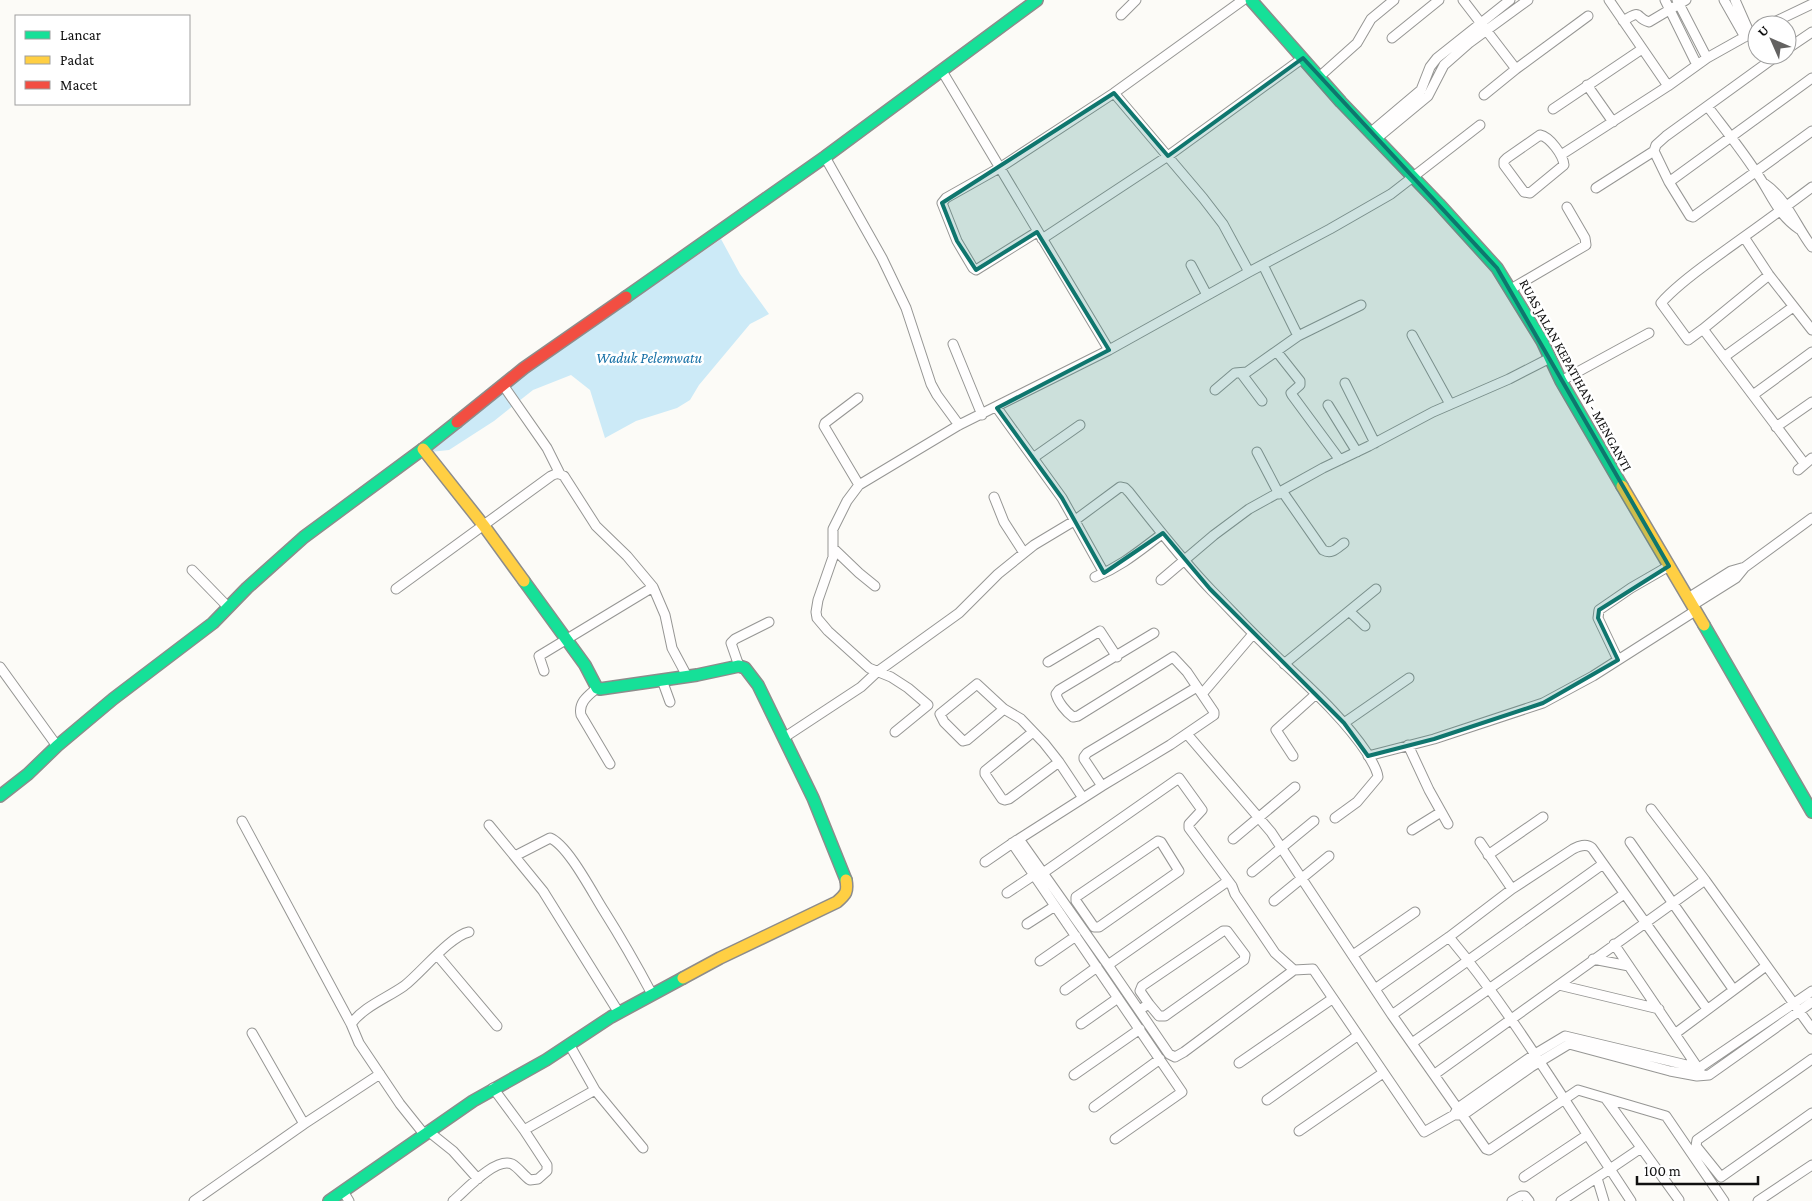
<svg xmlns="http://www.w3.org/2000/svg" width="1812" height="1201" viewBox="0 0 1812 1201" font-family="'Crimson Pro',serif">
  <rect width="100%" height="100%" fill="#fcfbf7"/>
  <path fill="#cceaf7" d="M721,239L740,274L769,314L750,324L699,385L690,400L677,408L636,421L605,438L590,390L571,375L533,390L494,421L449,450L430,452L527,373Z"/>
  <g fill="none" stroke-linecap="round" stroke-linejoin="round">
    <g stroke="#969694" stroke-width="11">
      <path id="street" d="M1463,0L1516,69
        M1609,0L1668,86
        M1665,0L1697,65
        M1677,0L1707,58
        M1724,0L1745,37
        M1735,0L1750,34
        M1121,15L1136,0
        M1623,21C1644,8 1634,18 1649,22L1686,0
        M1768,25L1812,4
        M1392,38L1439,0
        M1787,49L1812,32
        M1778,55L1666,136L1656,145L1654,151L1669,182L1812,78
        M942,71L1109,350
        M1319,77L1357,43L1371,19L1394,0
        M1587,85L1613,122
        M1114,93L1203,198L1223,224L1249,272
        M1484,95L1516,69L1588,16
        M1708,107C1724,128 1741,149 1756,172C1771,193 1776,213 1799,229
        M1553,109L1642,49
        M1370,133L1421,90L1430,67L1437,58L1510,0
        M1540,135C1550,137 1563,155 1564,165L1530,193L1524,192L1504,165V161L1507,158Z
        M1376,139L1428,96L1444,65L1469,43L1528,0
        M1561,155L1668,86L1707,58L1757,30
        M825,157L882,258L906,308L931,384L937,395L959,425
        M1669,182L1690,216L1693,217L1812,131
        M1765,184C1787,199 1796,226 1812,247
        M1596,188L1654,151
        M1037,232L976,270L973,268L957,241L942,203L946,198L1001,167L1114,93L1243,0
        M1744,237L1769,275L1812,330
        M1042,239L1168,156L1303,58
        M1191,265L1207,295
        M1263,265L1298,336
        M1511,289L1586,245L1585,238L1567,207
        M1703,329L1769,275
        M1412,335L1450,404
        M953,344L982,415
        M1277,352L1300,381V385L1291,393L1292,395L1340,460
        M1724,357L1793,307
        M1241,373L1262,401
        M1561,381L1649,333
        M1345,383L1375,443
        M503,385L547,448L560,474
        M1215,390L1235,373L1247,372L1298,336L1361,305
        M1753,395L1812,352
        M858,398L825,423L824,426L859,485
        M1328,405L1357,452
        M997,408L1062,498L1104,573
        M1776,427L1812,402
        M1257,452L1279,494
        M1033,458L1080,425
        M1804,463L1703,329L1688,340L1661,303C1675,287 1694,273 1712,260C1745,236 1779,212 1812,187
        M1798,470L1812,458
        M1282,491L1323,550C1332,555 1337,548 1344,543
        M994,497L1004,522L1024,553
        M834,549L859,573L875,586
        M192,570L228,607
        M1095,577C1122,566 1139,551 1162,534
        M1161,580L1214,535L1249,509L1323,468L1369,446L1433,412L1509,379L1550,358
        M396,589L551,476C556,473 559,473 564,476L596,526L627,556L653,587L665,615L672,648L687,676
        M1688,598L1731,571L1745,567L1812,518
        M1693,605L1736,578L1745,567
        M1349,611L1365,626
        M1154,633L1059,690L1056,694C1058,702 1066,712 1073,717L1078,716L1173,657L1187,672L1214,712V715L1170,745L1102,786L1019,839L1108,965L1228,881
        M1618,660L1598,618L1599,610L1631,588L1669,566
        M1048,662L1100,631L1117,657
        M1284,664L1376,589
        M739,666L731,643L735,639L769,622
        M0,667L57,746
        M544,671L539,656L653,587
        M662,680L670,702
        M597,688C589,695 578,702 581,715L610,764
        M1202,694L1253,634
        M1004,709L967,740L963,741L944,722L940,714L977,684L1004,709L1021,719L1044,743L1059,762
        M1344,723L1409,678
        M895,732L928,705L908,688L891,677L869,668L828,631L817,618L816,612L818,600L833,557V529L847,501L859,485L959,425L1109,350L1249,272L1330,229L1391,194L1480,125
        M1033,732L985,771V774L1002,799L1005,800L1009,799L1059,762L1083,798
        M1187,734L1271,832L1392,1015L1486,1149L1489,1150L1492,1148L1578,1090L1666,1116L1724,1201
        M785,737L861,687L877,672L959,613L998,574L1034,545L1074,521L1120,487L1125,488L1129,492C1156,526 1182,560 1212,591C1229,608 1245,626 1263,643C1298,678 1339,711 1367,753C1371,761 1377,768 1378,777L1357,802L1335,818
        M1408,745L1429,790L1448,824
        M1293,756L1276,730L1316,694
        M1368,756L1434,739L1543,703L1593,676L1695,611
        M1102,786L1084,759V757L1087,753L1197,687
        M1651,809L1705,880L1812,1029
        M242,821L351,1024
        M489,825L543,891L619,1013
        M1412,830L1441,812
        M1233,839L1295,787
        M1158,841L1161,842L1179,871L1099,927H1094L1076,901V897Z
        M1480,842L1512,889
        M1630,842L1733,989
        M1012,843L1182,1092L1115,1139
        M1488,855L1543,817
        M515,856L550,838C568,845 593,894 604,911C621,938 637,966 652,994
        M985,862L1017,840
        M1252,872L1314,821
        M1043,873L1179,778L1202,810L1189,824V828L1232,886L1235,894L1275,953L1294,970L1313,969L1424,1132L1454,1115
        M1007,893L1034,875
        M1274,901L1329,856
        M1027,924L1055,906
        M1449,937C1509,1009 1558,1091 1610,1169L1561,1201
        M1614,944L1700,1071
        M1353,955L1415,912
        M438,956L497,1026
        M1593,959L1629,966
        M1040,961L1076,936
        M1108,965L1169,1054L1175,1057L1184,1052L1294,970
        M1559,985L1659,1009
        M1375,989L1449,937L1512,889L1573,849C1579,846 1586,843 1592,848L1707,1009
        M1065,990L1097,967
        M1812,991L1699,1068L1565,1036L1535,1054L1458,1108L1454,1115H1463L1531,1067L1569,1044L1670,1071L1697,1076L1709,1075L1812,1002
        M1139,1010L1149,1004L1140,991L1142,986L1223,931H1227L1245,955L1244,960L1165,1016H1159L1149,1004
        M1392,1015L1603,864
        M1081,1024L1118,998
        M252,1033L304,1124
        M1676,1033L1766,966
        M1412,1043L1624,894
        M569,1044L595,1090L643,1148
        M1812,1059L1697,1140L1696,1146L1721,1177L1812,1113
        M1239,1063L1332,999
        M1435,1074L1705,880
        M1074,1075L1140,1029
        M1606,1099L1679,1200
        M1267,1100L1357,1036
        M1094,1107L1160,1059
        M524,1130L595,1090
        M428,1131L453,1151L478,1179
        M1299,1131L1383,1073
        M424,1134L400,1104L359,1043L351,1024C363,1007 387,998 404,986C421,973 450,936 469,932
        M1524,1177L1587,1135
        M1597,1178L1604,1201
        M343,1191L349,1201
        M194,1201L304,1124L380,1074
        M453,1201C465,1191 495,1157 512,1164C519,1168 524,1176 530,1180L538,1179L547,1171V1165L524,1130L493,1088
        M1512,1201L1521,1196H1525L1529,1201
        M1631,1201L1610,1169L1641,1148
        M1758,1201L1812,1165"/>
    </g>
    <g stroke="#8d8c8b" stroke-width="14">
      <path id="fast" d="M1251,0L1341,102L1439,204L1497,268L1542,341L1561,381L1622,486
        M626,297L825,157L1037,0
        M524,581L585,665L597,688L600,689L697,675L739,666L745,668L758,685L813,798L846,880
        M1704,625L1812,812
        M0,796L28,774L57,746L113,699L213,623L247,588L304,537L423,449L457,422
        M329,1201L473,1101L546,1060L611,1017L683,978"/>
    </g>
    <g stroke="#8d8c8b" stroke-width="14">
      <path id="slow" d="M423,449L484,526L524,581
        M1622,486L1704,625
        M683,978L720,958L837,902C846,894 848,892 846,880"/>
    </g>
    <g stroke="#8d8c8b" stroke-width="14">
      <path id="jam" d="M457,422L524,368L626,297"/>
    </g>
    <use href="#street" stroke="#fffefe" stroke-width="9"/>
    <use href="#fast" stroke="#16e098" stroke-width="11"/>
    <use href="#slow" stroke="#ffcf43" stroke-width="11"/>
    <use href="#jam" stroke="#f24e42" stroke-width="11"/>
  </g>
  <path fill="#0f766e" fill-opacity="0.2" stroke="#0f766e" stroke-width="4" stroke-linejoin="round" d="M1303,58L1497,268L1669,566L1599,610L1598,618L1618,660L1543,703L1434,739L1368,756L1344,723L1210,589L1163,533L1104,573L1062,498L997,408L1109,350L1037,232L976,270L957,241L942,203L1114,93L1168,156Z"/>
  <g text-anchor="middle" dominant-baseline="central" stroke-width="5" stroke-linejoin="round" paint-order="stroke">
    <g font-size="14" fill="#101010" stroke="#fff">
      <text transform="translate(1576 375) rotate(61)">RUAS JALAN KEPATIHAN - MENGANTI</text>
    </g>
    <g font-size="15" font-style="italic" fill="#1670a6" stroke="#fff">
      <text x="649" y="358">Waduk Pelemwatu</text>
    </g>
  </g>
  <rect x="15" y="15" width="175" height="90" fill="#ffffff" stroke="#9f9f9f"/>
  <rect x="25" y="31" width="25" height="8" fill="#16e098" stroke="#9f9f9f"/>
  <text x="60" y="40" font-size="15" fill="#101010">Lancar</text>
  <rect x="25" y="56" width="25" height="8" fill="#ffcf43" stroke="#9f9f9f"/>
  <text x="60" y="65" font-size="15" fill="#101010">Padat</text>
  <rect x="25" y="81" width="25" height="8" fill="#f24e42" stroke="#9f9f9f"/>
  <text x="60" y="90" font-size="15" fill="#101010">Macet</text>
  <g transform="translate(1772 40) rotate(315)"><circle r="24" fill="#ffffff" stroke="#9f9f9f"/>
  <path d="M0-4L9 19L0 12L-9 19Z" fill="#636261"/>
  <text y="-8" font-size="14" font-weight="bold" text-anchor="middle" fill="#101010">U</text>
  </g>
  <path d="M1637 1176v8h121v-8" fill="none" stroke="#101010" stroke-width="2.5"/>
  <text x="1644" y="1176" font-size="15" fill="#101010" stroke="#ffffff" stroke-width="4" paint-order="stroke">100 m</text>
</svg>
